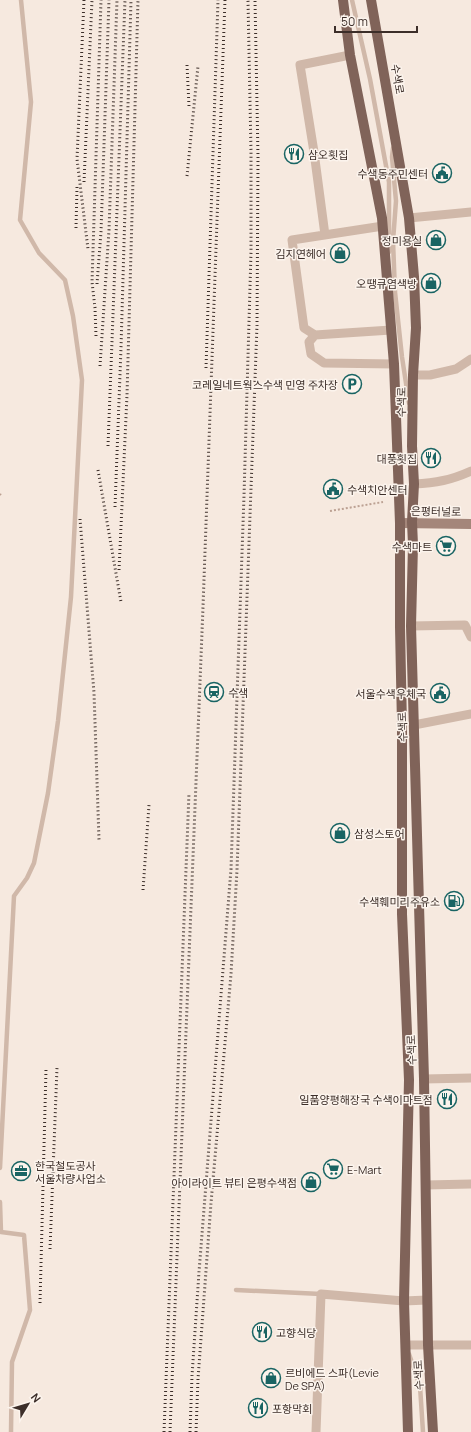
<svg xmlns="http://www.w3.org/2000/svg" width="471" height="1432" viewBox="0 0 471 1432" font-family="Manrope,'Noto Sans KR',sans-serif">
  <rect width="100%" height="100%" fill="#f6e9df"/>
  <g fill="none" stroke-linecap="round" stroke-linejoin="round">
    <path stroke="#bca193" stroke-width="2" stroke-dasharray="2 2" stroke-linecap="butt" d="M0,494L1,495
      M330,511L383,502"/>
    <path stroke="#d0b8a9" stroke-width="4.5" d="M352,0L370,79L389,182V252
      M393,148L392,157L396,201L393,241L395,292L402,357L409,403
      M0,1168L14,896L27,878L34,863L48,793L58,721L71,597L82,380L73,316L65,280L39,253L20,220L31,102L21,0
      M0,1202L1,1232L24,1235L30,1310L12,1362L11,1432
      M236,1290L321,1294
      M409,1354L420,1386L423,1432"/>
    <path stroke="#d0b8a9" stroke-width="9" d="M409,218L471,212
      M325,235L314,152L300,65L350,55
      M391,330L315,335L309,342L311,354L324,363L394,364
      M315,335L304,328L292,240L383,226
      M413,375H430L456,369L471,359
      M414,484C436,483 451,480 471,471
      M411,626L465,625L471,637
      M414,725L471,714
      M424,1079L471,1078
      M426,1185L471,1184
      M406,1345H471
      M316,1432L321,1294L404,1301L427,1300"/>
    <path stroke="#a4867a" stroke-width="10" d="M400,523L471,524"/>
    <path stroke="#806359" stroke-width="10" d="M343,0L350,55L382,218L394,364L400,523V627L402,726V914L409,1080L404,1301L408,1432
      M371,0L409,218L414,277L416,328L413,375L412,446L414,484L412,522L413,545L411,626L424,1079L428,1345L433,1432"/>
    <path stroke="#3c2e29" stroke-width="3" stroke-dasharray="1 3" stroke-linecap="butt" d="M84,0L77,159L88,249
      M187,65L189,106
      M187,176L198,66
      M84,182L92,0
      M76,228L77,187
      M97,284L101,232L109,0
      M96,336L95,308L92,282L101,0
      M100,366L109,230L117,0
      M206,368L218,0
      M108,446L125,0
      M98,470L121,602
      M115,507L121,348L131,0
      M80,519L94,693L99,840
      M119,570L127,395L138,0
      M143,890L149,805
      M50,1249L57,1068
      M40,1303L46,1069
      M164,1432L189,793
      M170,1432L203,607L225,0
      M190,1432L192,1376L199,1272L231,869L244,496L251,252V151L248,0
      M196,1432L198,1379L211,1203L231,974L237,870L257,325L258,157L255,0"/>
  </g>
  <defs>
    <g id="restaurant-ring" transform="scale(1)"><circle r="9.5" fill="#fcf4ed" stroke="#196463" stroke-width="1.5"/><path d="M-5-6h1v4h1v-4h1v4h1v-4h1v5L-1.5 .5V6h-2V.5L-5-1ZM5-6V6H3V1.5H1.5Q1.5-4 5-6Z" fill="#196463"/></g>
    <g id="civic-ring" transform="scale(1)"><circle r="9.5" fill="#fcf4ed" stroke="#196463" stroke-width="1.5"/><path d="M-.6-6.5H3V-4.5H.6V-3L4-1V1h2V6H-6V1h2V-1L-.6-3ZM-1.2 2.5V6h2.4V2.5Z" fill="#196463"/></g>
    <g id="shop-ring" transform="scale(1)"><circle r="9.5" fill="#fcf4ed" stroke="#196463" stroke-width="1.5"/><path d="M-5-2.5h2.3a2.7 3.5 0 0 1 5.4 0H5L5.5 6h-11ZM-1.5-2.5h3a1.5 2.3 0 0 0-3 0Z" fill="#196463"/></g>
    <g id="parking-ring" transform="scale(1)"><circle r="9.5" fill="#fcf4ed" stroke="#196463" stroke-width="1.5"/><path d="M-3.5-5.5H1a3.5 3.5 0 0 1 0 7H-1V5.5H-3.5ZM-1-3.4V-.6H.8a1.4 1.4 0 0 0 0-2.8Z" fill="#196463"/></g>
    <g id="supermarket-ring" transform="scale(1)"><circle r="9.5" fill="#fcf4ed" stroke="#196463" stroke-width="1.5"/><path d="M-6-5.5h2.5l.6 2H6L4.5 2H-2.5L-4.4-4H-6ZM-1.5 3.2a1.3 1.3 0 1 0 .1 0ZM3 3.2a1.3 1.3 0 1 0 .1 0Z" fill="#196463"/></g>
    <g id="station-ring" transform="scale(1)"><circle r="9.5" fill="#fcf4ed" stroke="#196463" stroke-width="1.5"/><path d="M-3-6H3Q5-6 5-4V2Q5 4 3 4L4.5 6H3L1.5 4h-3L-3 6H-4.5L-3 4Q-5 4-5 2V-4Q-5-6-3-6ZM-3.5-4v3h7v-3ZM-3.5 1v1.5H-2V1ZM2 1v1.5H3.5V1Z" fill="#196463"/></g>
    <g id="fuel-ring" transform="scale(1)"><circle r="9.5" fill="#fcf4ed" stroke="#196463" stroke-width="1.5"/><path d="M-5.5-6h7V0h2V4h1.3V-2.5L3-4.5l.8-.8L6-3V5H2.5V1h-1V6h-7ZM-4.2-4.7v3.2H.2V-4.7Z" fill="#196463"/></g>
    <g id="office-ring" transform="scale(1)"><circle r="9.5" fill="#fcf4ed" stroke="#196463" stroke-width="1.5"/><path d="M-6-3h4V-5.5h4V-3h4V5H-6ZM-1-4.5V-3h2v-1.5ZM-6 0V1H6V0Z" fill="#196463"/></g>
  </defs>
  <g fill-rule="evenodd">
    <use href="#restaurant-ring" x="294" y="154"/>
    <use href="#civic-ring" x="442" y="173"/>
    <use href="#shop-ring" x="436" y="240"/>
    <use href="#shop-ring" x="340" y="253"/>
    <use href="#shop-ring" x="431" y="283"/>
    <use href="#parking-ring" x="352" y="384"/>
    <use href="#restaurant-ring" x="431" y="458"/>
    <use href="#civic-ring" x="333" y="489"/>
    <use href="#supermarket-ring" x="446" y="546"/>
    <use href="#station-ring" x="214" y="692"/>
    <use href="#civic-ring" x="440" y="693"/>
    <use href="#shop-ring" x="340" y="833"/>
    <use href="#fuel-ring" x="454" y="901"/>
    <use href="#restaurant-ring" x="447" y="1099"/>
    <use href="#supermarket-ring" x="333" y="1169"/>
    <use href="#office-ring" x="21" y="1171"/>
    <use href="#shop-ring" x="311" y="1182"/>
    <use href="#restaurant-ring" x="262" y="1332"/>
    <use href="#shop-ring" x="271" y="1378"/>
    <use href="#restaurant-ring" x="258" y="1408"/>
  </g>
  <g text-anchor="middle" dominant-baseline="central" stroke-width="3" stroke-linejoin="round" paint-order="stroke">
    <g font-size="11" fill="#3c2e29" stroke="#fcf4ed">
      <text transform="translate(398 79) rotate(80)">수색로</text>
      <text transform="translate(401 402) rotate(-89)">수색로</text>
      <text transform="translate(436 511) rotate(1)">은평터널로</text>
      <text transform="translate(402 727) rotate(-92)">수색로</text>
      <text transform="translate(411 1050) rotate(-92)">수색로</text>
      <text transform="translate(418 1375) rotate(-93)">수색로</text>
    </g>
    <g font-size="11" fill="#3c2e29" stroke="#fcf4ed" text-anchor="end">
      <text x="308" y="154" text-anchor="start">삼오횟집</text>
      <text x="428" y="173">수색동주민센터</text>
      <text x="422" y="240">정미용실</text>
      <text x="326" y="253">김지연헤어</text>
      <text x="417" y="283">오땡큐염색방</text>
      <text x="338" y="384">코레일네트웍스수색 민영 주차장</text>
      <text x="417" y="458">대풍횟집</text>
      <text x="347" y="489" text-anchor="start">수색치안센터</text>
      <text x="432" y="546">수색마트</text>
      <text x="228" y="692" text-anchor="start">수색</text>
      <text x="426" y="693">서울수색우체국</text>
      <text x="354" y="833" text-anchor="start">삼성스토어</text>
      <text x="440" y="901">수색훼미리주유소</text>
      <text x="433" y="1099">일품양평해장국 수색이마트점</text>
      <text x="35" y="1165" text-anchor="start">한국철도공사<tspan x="35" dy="13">서울차량사업소</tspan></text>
      <text x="347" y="1169" text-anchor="start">E-Mart</text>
      <text x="297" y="1182">아이라이트 뷰티 은평수색점</text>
      <text x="276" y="1332" text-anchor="start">고향식당</text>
      <text x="285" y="1372" text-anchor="start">르비에드 스파(Levie<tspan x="285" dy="13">De SPA)</tspan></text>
      <text x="272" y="1408" text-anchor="start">포항막회</text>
    </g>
  </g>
  <g transform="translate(28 1404) rotate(52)" stroke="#fcf4ed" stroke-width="3" paint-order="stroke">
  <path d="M0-3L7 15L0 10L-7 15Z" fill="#3c2e29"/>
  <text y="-6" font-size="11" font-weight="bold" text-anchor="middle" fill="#3c2e29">N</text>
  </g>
  <path d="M335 26v6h82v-6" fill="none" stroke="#3c2e29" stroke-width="2"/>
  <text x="341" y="26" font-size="12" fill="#3c2e29" stroke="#fcf4ed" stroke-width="3" paint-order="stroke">50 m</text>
</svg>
